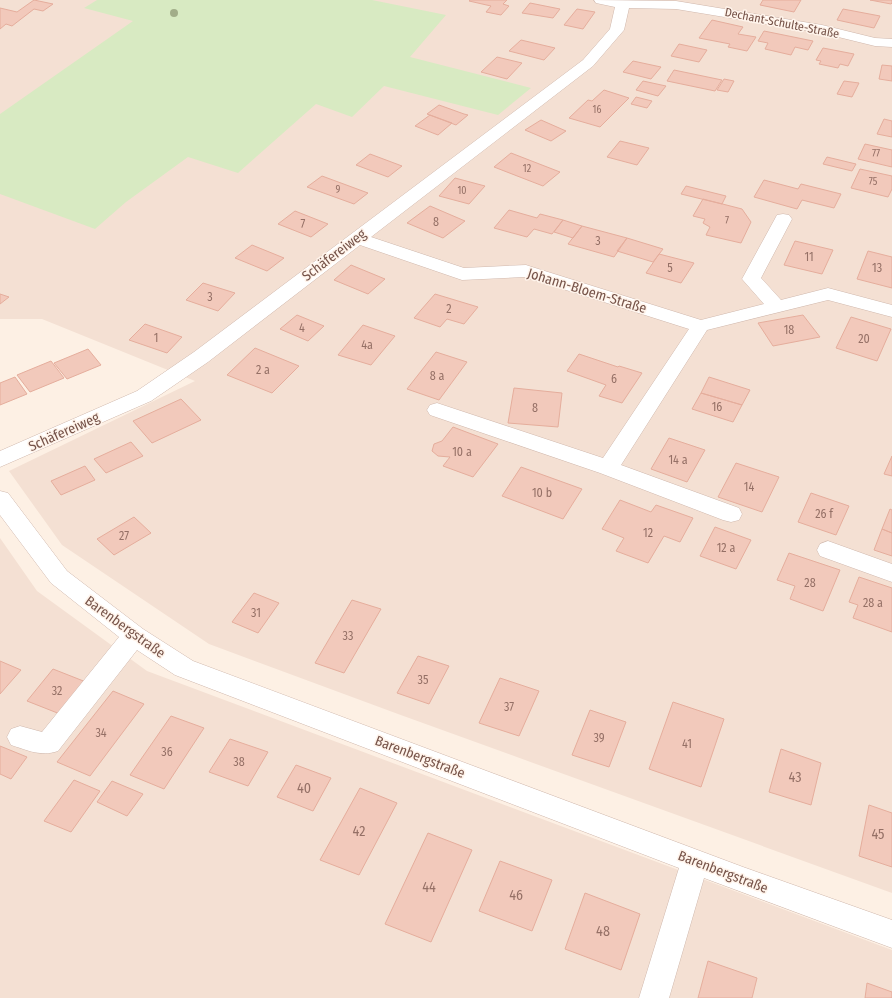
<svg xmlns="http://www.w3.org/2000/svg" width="892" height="998" viewBox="0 0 892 998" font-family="'Fira Sans Condensed',sans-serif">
  <rect width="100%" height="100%" fill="#fdf0e4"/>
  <path fill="#f4e0d3" d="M0,0H892V893L398,714L209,644L62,545L9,471L195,381L42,319H0Z
    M0,538L37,591L147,671L892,950V998H0Z"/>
  <path fill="#d8eac2" d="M97,0H372L446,15L410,57L531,88L498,115L384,86L352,117L316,104L238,173L188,157L126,202L95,229L0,194V114L133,21L84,8Z"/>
  <path fill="#f2c9bb" stroke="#e5ad9c" d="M34,0L53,4L43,11L34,9L12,26L6,24L0,29V8L17,12Z
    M470,0H507L503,4L509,6L501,15L486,12L491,6L469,1Z
    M763,0H801L794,12L760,5Z
    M870,0H892V3L891,4Z
    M530,3L560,9L553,18L522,13Z
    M577,9L595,12L583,29L564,25Z
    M843,9L880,16L874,28L837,20Z
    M712,20L743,27L738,34L756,37L747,51L728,47L730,44L699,38Z
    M764,31L813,41L808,50L795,47L791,55L765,49L768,43L758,41Z
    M521,40L555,48L544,60L509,51Z
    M679,44L707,50L699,62L671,56Z
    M823,48L854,54L848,66L840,64L838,68L819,64L821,61L816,60Z
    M497,57L522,63L507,79L481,72Z
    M633,61L661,67L651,79L623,72Z
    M882,65L892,66V81L879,79Z
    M674,70L722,80L715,91L667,81Z
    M724,79L734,81L728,92L717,90Z
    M643,81L666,86L658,96L636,90Z
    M844,81L859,83L852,97L837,94Z
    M604,90L629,98L600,127L569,118L588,100L592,101Z
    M636,97L652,101L647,108L631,104Z
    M439,105L464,114L468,115L456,125L427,114Z
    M430,115L452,123L438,135L415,126Z
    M884,119L892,121V137L877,134Z
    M541,120L566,131L551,141L525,130Z
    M620,141L649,148L637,165L607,157Z
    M865,144L892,150V167L858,159Z
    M511,153L560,172L543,186L494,167Z
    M370,154L402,166L388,177L356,165Z
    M827,157L856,164L852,171L823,164Z
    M860,169L892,176V189L888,197L851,188Z
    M322,176L368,193L354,204L307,187Z
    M455,178L485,186L469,204L439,196Z
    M764,180L798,189L801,184L841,194L834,208L802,200L797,209L754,197Z
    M686,186L726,196L722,204L681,194Z
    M703,199L742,209L751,222L741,243L706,235L710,227L703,223L705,219L693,216Z
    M430,206L465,221L443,238L407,223Z
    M509,210L537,218L540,214L563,220L552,234L534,229L527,237L494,228Z
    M295,211L328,224L311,237L278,224Z
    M563,220L582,226L573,238L554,232Z
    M582,226L627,238L614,257L568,244Z
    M627,238L663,249L653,262L617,251Z
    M795,241L833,250L822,274L784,265Z
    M252,245L284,258L267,271L235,258Z
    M868,251L892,257V288L857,279Z
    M659,254L694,263L681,283L646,273Z
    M351,265L385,279L368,294L334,280Z
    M203,283L235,293L218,311L186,300Z
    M0,294L9,297L0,304Z
    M435,294L478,307L464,324L447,319L440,327L414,318Z
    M297,315L324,326L308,341L280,329Z
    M803,315L820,337L773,346L758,323Z
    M851,317L891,329L877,361L836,348Z
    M145,324L182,337L167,353L129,340Z
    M363,325L395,336L371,365L338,355Z
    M255,348L299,366L272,393L227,375Z
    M88,349L101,365L67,379L54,363Z
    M436,352L467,362L439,400L407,389Z
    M579,354L618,367L619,366L642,373L622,403L599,396L606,385L567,371Z
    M51,361L64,378L30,392L17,375Z
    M15,377L27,394L0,405V383Z
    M709,377L750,390L742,405L701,393Z
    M514,388L562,393L558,427L508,423Z
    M701,393L742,405L733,422L692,409Z
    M181,399L201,420L152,443L133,421Z
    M453,427L498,444L473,477L443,466L450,457L438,456L432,451L434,444L442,441Z
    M669,438L705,450L687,482L651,469Z
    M131,442L143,456L106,473L94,459Z
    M892,456V476L884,474Z
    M736,463L779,477L762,512L718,497Z
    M85,466L95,480L61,495L51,481Z
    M521,467L582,489L563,519L502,496Z
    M811,493L849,506L836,535L798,522Z
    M620,500L651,512L656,505L693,518L680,542L664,536L648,563L616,551L624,538L602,529Z
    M890,509L892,510V533L882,529Z
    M134,517L151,533L114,555L97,539Z
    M715,527L751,540L736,569L700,556Z
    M882,529L892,533V556L874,550Z
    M789,553L840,570L823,611L790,599L795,586L777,580Z
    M859,577L892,588V632L853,618L858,605L849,602Z
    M254,593L279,603L258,633L232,622Z
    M352,600L381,609L344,673L315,663Z
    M418,656L449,666L429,704L397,693Z
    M0,661L21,670L0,694Z
    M53,669L86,682L60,714L27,701Z
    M500,678L539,691L519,736L479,723Z
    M113,691L144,704L90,776L57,762Z
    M673,702L724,719L701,787L649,769Z
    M590,710L626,722L609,767L572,755Z
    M171,716L204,728L164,789L130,775Z
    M230,739L268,752L248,786L209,772Z
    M0,746L27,757L11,779L0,774Z
    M781,749L821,763L811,805L769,792Z
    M296,765L331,778L313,811L277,797Z
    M74,780L100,791L71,832L44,821Z
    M112,781L143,794L127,816L97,802Z
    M360,788L397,803L359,875L320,860Z
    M869,805L892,813V867L859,856Z
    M428,833L472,850L431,942L385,924Z
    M500,861L552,880L532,931L479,911Z
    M585,893L640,914L621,970L565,949Z
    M708,961L757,978L752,998H698Z
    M867,983L892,992V998H865Z"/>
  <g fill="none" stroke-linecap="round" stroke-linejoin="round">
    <g stroke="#d0b8ad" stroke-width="1">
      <path id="minor" d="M594,0L676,1L822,25L875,38L892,39V47L875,46L822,33L676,9L629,8L624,30L593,66L371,237L464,268L526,265L532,267L701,320L764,304L742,279L777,215L783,214L789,215L792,219L761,278L781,300L828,288L892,305V317L828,300L707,330L621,465L739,508L742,514L739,520L731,522L723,520L600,473L430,415L427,410L430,405L437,403L603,458L689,329L525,277L462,280L360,245L208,362L151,401L0,467V451L137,391L194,352L583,60L610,29L615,7L596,3Z
        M0,491L8,493L67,571L143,629L193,661L743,867L892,920V948L704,878L669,998H639L679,868L175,675L137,650L58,751C41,757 27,750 11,745L7,737L11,729L20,726L42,732L119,637L51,583L0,515Z
        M828,541L892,564V582L820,556L817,550L820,544Z"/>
    </g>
    <use href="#minor" fill="#fff" fill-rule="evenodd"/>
  </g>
  <circle fill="#a2ad89" cx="174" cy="13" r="4"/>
  <g text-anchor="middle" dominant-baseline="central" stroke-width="3" stroke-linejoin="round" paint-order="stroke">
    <g font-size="10" fill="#957066">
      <text x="597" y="110">16</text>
      <text x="876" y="154">77</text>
      <text x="527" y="169">12</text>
      <text x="873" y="182">75</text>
      <text x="338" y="190">9</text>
      <text x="462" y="191">10</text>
      <text x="727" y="221">7</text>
    </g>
    <g font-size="12" fill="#765349" stroke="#fff4eb">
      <text transform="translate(782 23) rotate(11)">Dechant-Schulte-Straße</text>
    </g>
    <g font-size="12" fill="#957066">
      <text x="436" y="222">8</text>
      <text x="303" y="224">7</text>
      <text x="598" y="241">3</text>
      <text x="809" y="257">11</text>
      <text x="670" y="268">5</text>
      <text x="877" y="268">13</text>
      <text x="210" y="297">3</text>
      <text x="449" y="309">2</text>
      <text x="302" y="328">4</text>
      <text x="789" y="330">18</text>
      <text x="156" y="338">1</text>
      <text x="864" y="339">20</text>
      <text x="367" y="345">4a</text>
      <text x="263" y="370">2 a</text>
      <text x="437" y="376">8 a</text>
      <text x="614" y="379">6</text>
      <text x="717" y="407">16</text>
      <text x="535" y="408">8</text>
      <text x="462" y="452">10 a</text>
      <text x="678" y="460">14 a</text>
      <text x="749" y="487">14</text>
      <text x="542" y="493">10 b</text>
      <text x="824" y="514">26 f</text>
      <text x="648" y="533">12</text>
      <text x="124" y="536">27</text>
      <text x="726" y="548">12 a</text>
      <text x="810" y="583">28</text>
      <text x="873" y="603">28 a</text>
      <text x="256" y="613">31</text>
      <text x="348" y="636">33</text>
      <text x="423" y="680">35</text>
      <text x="57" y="691">32</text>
      <text x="509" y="707">37</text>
      <text x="101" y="733">34</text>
      <text x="599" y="738">39</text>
      <text x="687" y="744">41</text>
      <text x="167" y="752">36</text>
      <text x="239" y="762">38</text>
    </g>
    <g font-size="14" fill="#765349" stroke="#fff4eb">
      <text transform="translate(334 255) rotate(-37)">Schäfereiweg</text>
      <text transform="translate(587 291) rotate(17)">Johann-Bloem-Straße</text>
      <text transform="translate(64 432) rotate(-24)">Schäfereiweg</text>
      <text transform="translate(125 627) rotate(36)">Barenbergstraße</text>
      <text transform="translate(420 757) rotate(21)">Barenbergstraße</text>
      <text transform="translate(723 872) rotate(21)">Barenbergstraße</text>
    </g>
    <g font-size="14" fill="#957066">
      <text x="795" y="777">43</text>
      <text x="304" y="788">40</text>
      <text x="359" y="831">42</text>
      <text x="878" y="834">45</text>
      <text x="429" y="887">44</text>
      <text x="516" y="895">46</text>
      <text x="603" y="931">48</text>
    </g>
  </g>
</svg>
